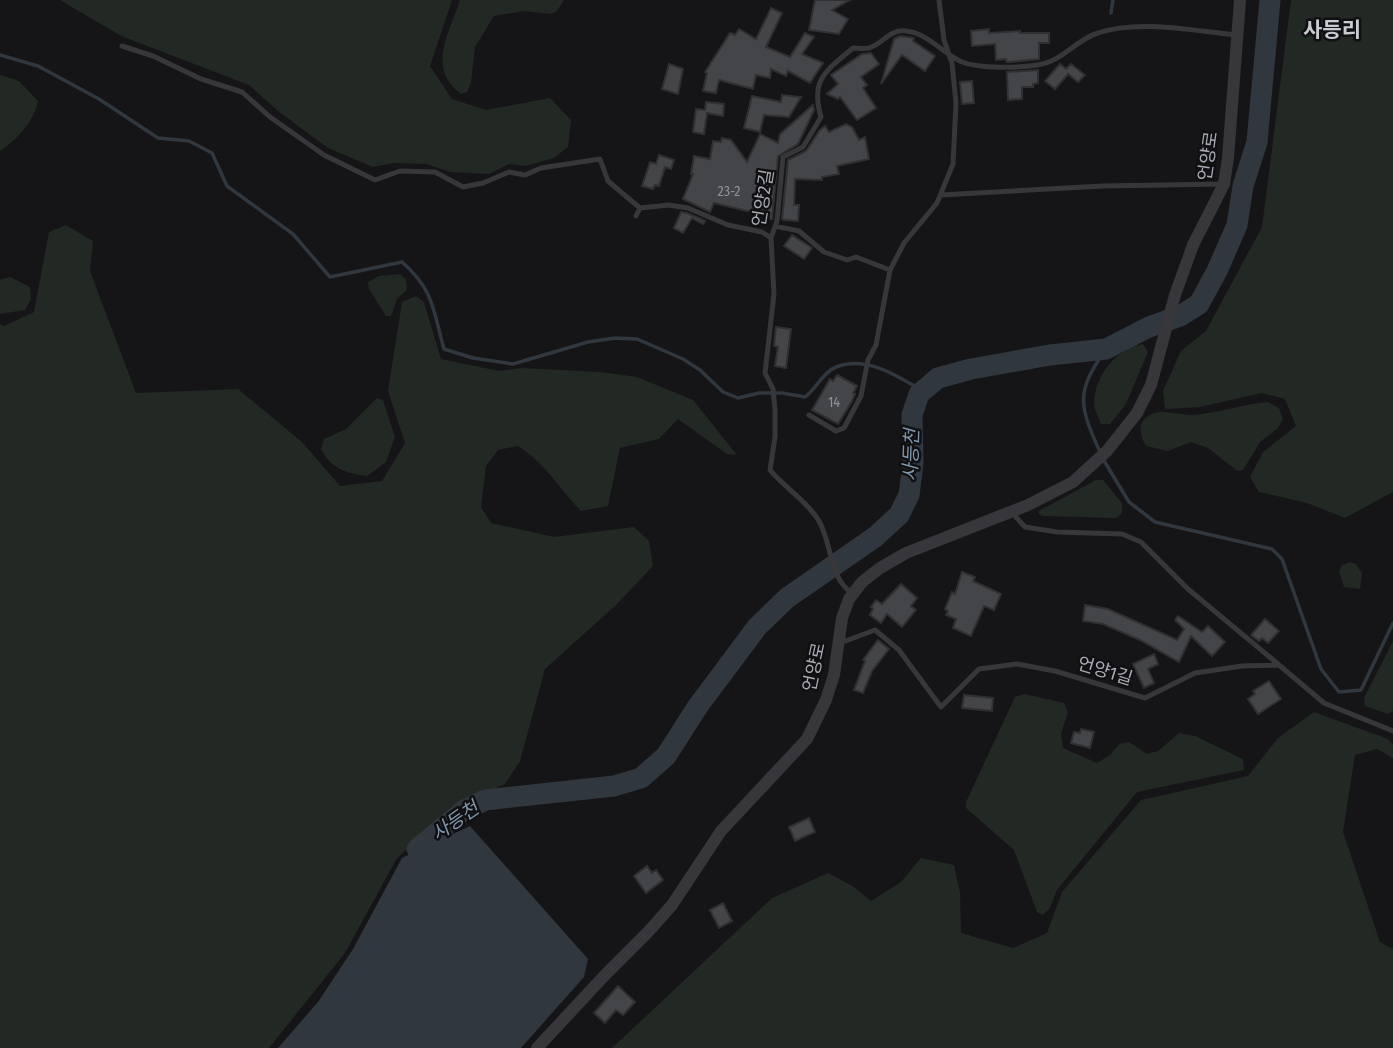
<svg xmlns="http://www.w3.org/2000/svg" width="1393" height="1048" viewBox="0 0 1393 1048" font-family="'Fira Sans Condensed','Noto Sans KR',sans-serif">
  <rect width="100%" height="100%" fill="#151517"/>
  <path fill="#222823" d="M60,0H452L430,66L452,99L486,110L550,98L571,120L568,147L554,158L526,166L509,164L489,174L450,172L427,164L394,163L373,167L328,148L278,111L249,85L121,36Z
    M460,0H564L557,11L551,14L524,11L494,16L475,47L471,83L467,92L461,94C426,68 449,34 460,0Z
    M1291,0H1393V492L1345,518L1307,503L1259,492L1250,477L1263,452L1296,426L1285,399L1262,393L1200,407L1165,409L1163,391L1181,351L1206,331L1262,227Z
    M0,75L19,81L38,101C35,120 16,141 0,151Z
    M66,225L93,241L90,271L136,393L238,389L302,442L340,486L382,481L405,443L388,391L402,302L416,296L424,302L441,359L499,371L522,368L600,372L637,377L693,400L737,455L727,454L678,419L659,439L620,448L608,506L581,511C557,486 547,465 518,446L498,450L486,466L481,507L491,523L554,537L634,527L649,541L653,566L616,605L545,669L520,761L505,784L462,803L397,858L345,953L269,1048H0V324L4,326L34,312L49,232Z
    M400,274L406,280L407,290L397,299L391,316H386L369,289L368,282L379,276Z
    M10,277L30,287L31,299L25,310L0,314V280Z
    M1143,344L1148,352L1126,404L1110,424H1101C1099,418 1094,410 1094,403C1095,375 1116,349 1143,344Z
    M377,398L383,400L395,437L386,462L367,476C346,473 331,469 321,449L324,439L346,429Z
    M1268,402L1279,408L1283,419L1278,428L1260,442L1243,470L1237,471L1208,448L1191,442L1168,451L1146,446C1139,435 1137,420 1152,414C1163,409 1179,415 1191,415C1216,414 1242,404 1268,402Z
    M1096,480H1103L1122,503V513L1117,518L1043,516L1039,514V511Z
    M1350,562L1356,564L1362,573L1360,589L1344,587L1339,571L1342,565Z
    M1393,641V711L1388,714L1365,706L1364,698Z
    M1024,694L1064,703L1068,712L1061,734L1063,748L1097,763L1110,755L1119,744L1129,742L1147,754L1158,751L1179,733L1195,736L1243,759L1244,770L1137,792L1057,890L1050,908L1043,915L1037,912L1014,850L966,808V802L1015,697Z
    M1314,712L1388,739L1393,745V758L1377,749L1355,755L1343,832L1380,942L1393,949V1048H612L772,898L828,873L854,887L871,901L901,882L921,858L954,865L960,892L961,933L1013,948L1047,933L1062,892L1141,800L1248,776L1278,738Z"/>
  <path fill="#30373e" d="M470,826L588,959L584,977L521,1048H278L318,1002L353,949L402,858Z"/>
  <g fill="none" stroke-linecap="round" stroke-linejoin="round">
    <path stroke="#30373e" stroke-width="3.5" d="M1111,13L1113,0
      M0,55L38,66L99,99L158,138L189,141L212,153L227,186L293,234L330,277L402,262C434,290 433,310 444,349L473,358L513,364L588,342L615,338L637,339L683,359L700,370L723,392L738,398L759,393H782L805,397C816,389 823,372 836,367C867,355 897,376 923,391
      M1100,452C1079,405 1075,393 1106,349
      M1103,459L1129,502L1155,522L1272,549L1282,559L1321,669L1339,692L1361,690L1393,623"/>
    <path stroke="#30373e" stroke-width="21" d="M417,849L463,811L485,800L614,786L641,778L666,756L698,706L757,627L787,598L875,537L899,515L909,495L913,463L912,415L919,394L938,378L971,369L1050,355L1106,349L1149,327L1180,316L1199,304L1217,271L1237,225L1243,186L1257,142L1270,0"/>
  </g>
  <path fill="#444549" stroke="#302f32" stroke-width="2" d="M815,0H850L832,10L848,19L839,34L809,30Z
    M771,8L782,13L766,47L790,57L805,33L814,37L802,54L823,63L810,83L788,71L786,76L771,69L770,78L756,75L753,89L719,80L716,93L703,91L707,73L705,72L730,33L735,35L739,29L756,39Z
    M989,29V33L1020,31V33H1049V43H1039V59L1010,62H1007L1006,59L996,60L995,44L972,46L971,31Z
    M900,36L914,38L913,41L935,56L925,71L902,55L881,84L894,39Z
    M871,53L879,64L861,77L867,85L863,88L876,108L857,120L840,97L838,99L827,94L838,84L831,75L862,54Z
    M669,64L683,69L678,94L662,89Z
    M1060,64L1066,69L1071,64L1085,75L1078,82L1068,74L1055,89L1045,81Z
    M1038,70V83L1033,84V87H1022V99L1008,100L1007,72Z
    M972,81L974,103L962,104L960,82Z
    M782,95L801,97L789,117L764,115L760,132L744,128L752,96L781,102Z
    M706,102L724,104L723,116L707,113L704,134L693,132L696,109L705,110Z
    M813,105L814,110L798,144L778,156L772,219H767V211H747L714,203L710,212L683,199L693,174H691L694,156L710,159L713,141L721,142L722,138L731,140L747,162L760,134L778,143L780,134Z
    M846,124L852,127L859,140L865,137L869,159L837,166L839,174L822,177V180L795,179L794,205H799L798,221L784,220L782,219L788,160L806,151L820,130L825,126L829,132Z
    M659,155L674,160L671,169L665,167L659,186L655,185L653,189L642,186L650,162L656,164Z
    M681,212L687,213L705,221L703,224L692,218L683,233L674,228Z
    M792,235L812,248L804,259L784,246Z
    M776,327L791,329L786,368L775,366L778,347L774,346Z
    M837,375L857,386L853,393L855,394L852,401L838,424L812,410L830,379L833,381Z
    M962,572L975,577L973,581L1001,594L994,610L984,606L971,636L953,628L956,619L946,615L948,611L945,609L952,592L955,594Z
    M901,584L917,598L911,606L916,610L902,627L887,614L881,623L870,615L873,609L871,607L876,600L882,604Z
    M1085,605L1108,609L1177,640L1184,629L1175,620L1178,616L1202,632L1208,626L1225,642L1212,656L1191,636L1179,662L1140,640L1103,624L1083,621Z
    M1265,619L1279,631L1268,643L1262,638L1259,641L1251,635Z
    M878,640L889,649L872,671L863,693L854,690L865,661L863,660Z
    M1154,654L1158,664L1148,669L1154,683L1144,688L1133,664Z
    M1269,681L1281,699L1258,714L1248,699L1255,694L1253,691Z
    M964,695L993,698L992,711L962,708Z
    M1081,729L1094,732L1090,748L1071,743L1074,732L1080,733Z
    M809,818L815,832L795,841L789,827Z
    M647,866L652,873L656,870L663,880L646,893L634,876Z
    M723,903L732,921L719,928L710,910Z
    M618,986L635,1002L623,1015L616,1010L605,1023L594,1013Z"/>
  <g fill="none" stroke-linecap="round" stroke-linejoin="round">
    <path stroke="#37373b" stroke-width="5" d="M122,46L153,56L201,79L242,92L270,117L324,155L375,180L400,171L435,172L463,187L483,183L509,172L525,175L541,168L600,159L608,181L640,208
      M941,195L1103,186L1224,184
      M636,216L640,208L669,205L688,208L728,225L762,232L771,238
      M775,226L799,231L824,252L847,260L856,257L890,270
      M809,415L836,431L844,428L861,396L868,360L876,345L890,270L904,243L937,203L953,164L956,103L952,63L944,40L939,0
      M1013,514L1025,527L1057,532L1122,534L1141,542L1188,589L1278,664
      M853,594C828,577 833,546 819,521C807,501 785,488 770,470L775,437V410L773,389L765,373L774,294L771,238L777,221L783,157L803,147L821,117C810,79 826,71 853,48C857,48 864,49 869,48C883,44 889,29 906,31C928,33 943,54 962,62C980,69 1018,68 1037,65C1064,61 1075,40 1098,33C1139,19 1194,31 1237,35
      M840,643L875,630L899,650L941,707L979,669L1017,664L1055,671L1145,698L1195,673L1242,666L1279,665L1324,703L1393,731"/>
    <path stroke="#37373b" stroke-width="12" d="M537,1048L605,975L648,932L672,905L721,831L807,739L826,700L834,675L842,618L849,599L862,582L880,568L906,553L1028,505L1073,482L1107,451L1137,413L1151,385L1175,295L1193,245L1224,184L1228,158L1240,0"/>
  </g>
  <g text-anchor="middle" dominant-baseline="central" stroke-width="5" stroke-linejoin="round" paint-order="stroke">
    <g font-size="14" fill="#90929a">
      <text x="729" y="191">23-2</text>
      <text x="834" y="402">14</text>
    </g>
    <g font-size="18" fill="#a9acb5" stroke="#101012">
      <text transform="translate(1208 156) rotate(-82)">언양로</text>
      <text transform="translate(763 198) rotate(-81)">언양2길</text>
      <text transform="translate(814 667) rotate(-78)">언양로</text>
      <text transform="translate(1105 671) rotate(17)">언양1길</text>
    </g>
    <g font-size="19" font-style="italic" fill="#8397ac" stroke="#101012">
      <text transform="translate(911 455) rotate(-88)">사등천</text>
      <text transform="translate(455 821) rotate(-35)">사등천</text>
    </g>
    <g font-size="21" font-weight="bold" fill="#c9cbd2" stroke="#101012">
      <text x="1332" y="30">사등리</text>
    </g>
  </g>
</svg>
